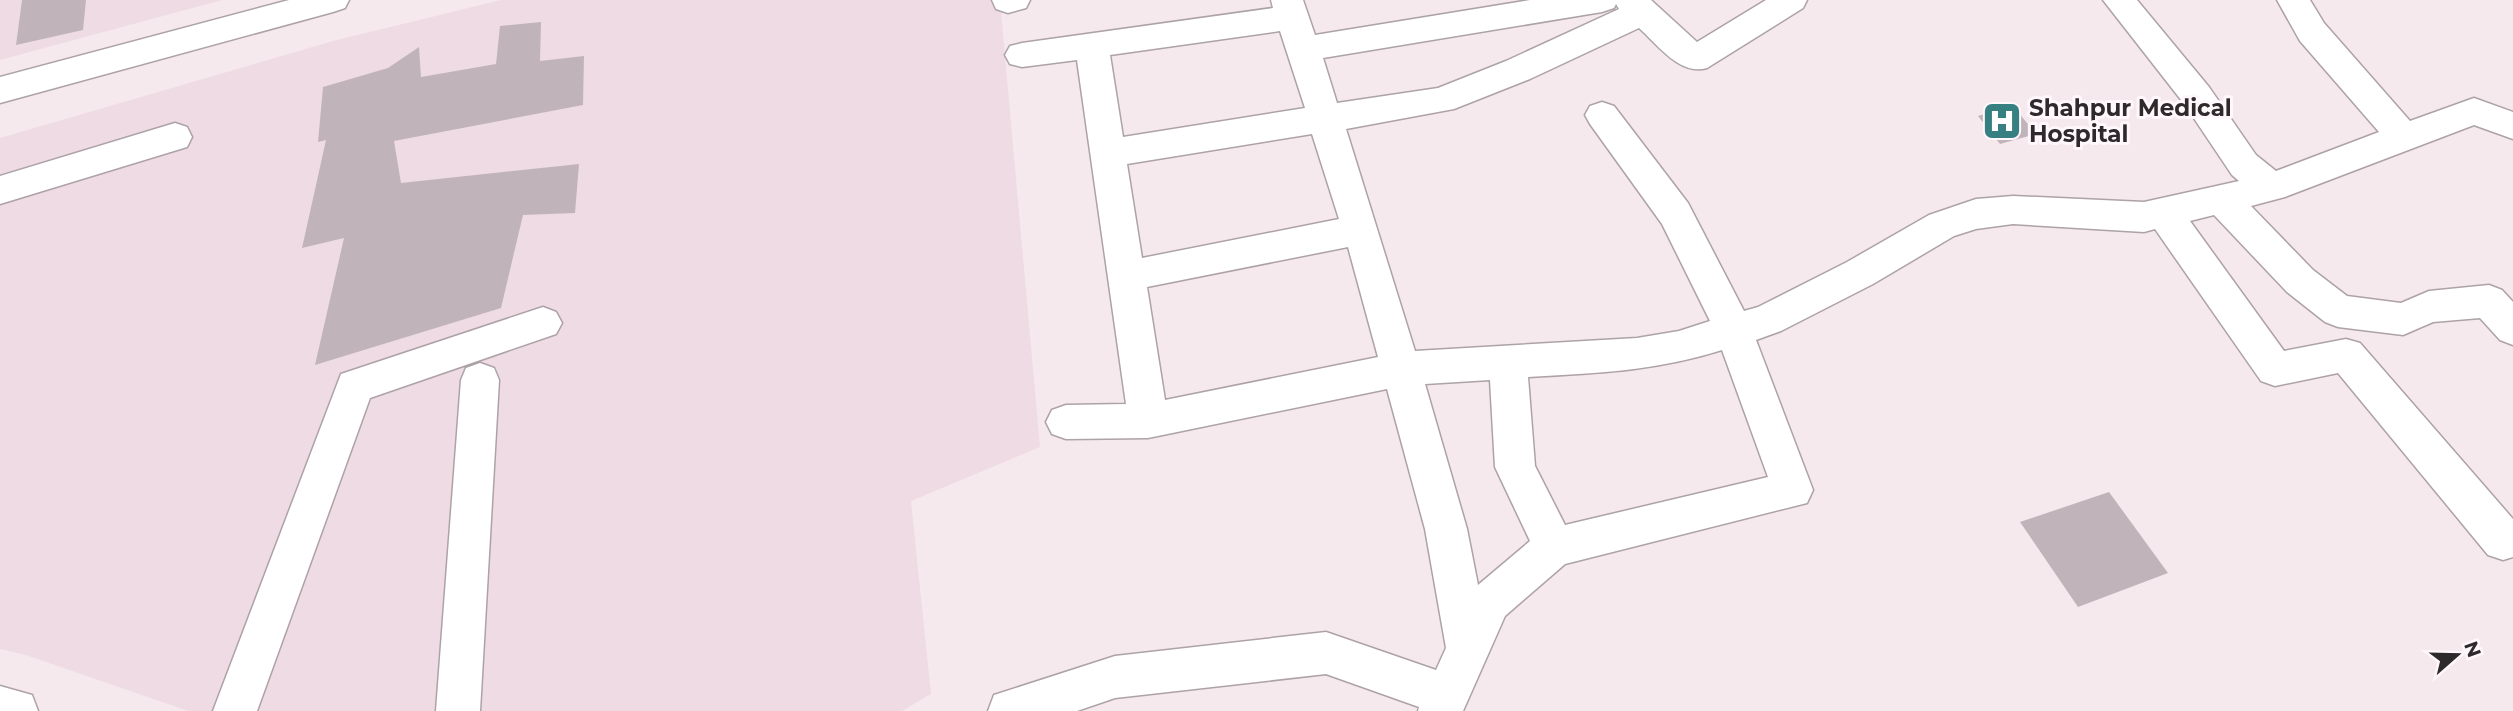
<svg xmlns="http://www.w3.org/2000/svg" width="2513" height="711" viewBox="0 0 2513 711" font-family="Montserrat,sans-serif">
  <rect width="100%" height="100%" fill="#f5e9ee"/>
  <path fill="#efdbe4" d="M0,0H222L0,60Z
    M501,0H1000L1040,447L911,501L931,694L902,711H188L26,655L0,649V138L333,41Z"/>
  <path fill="#c0b4ba" d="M22,0H86L83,30L16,45Z
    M541,22L540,61L584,56L583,105L394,141L401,183L579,164L575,213L523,215L501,308L315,365L344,238L302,248L326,140L318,142L323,87L388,68L419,47L421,77L496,64L500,26Z
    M2013,106L2036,134L2000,144L1978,116Z
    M2109,492L2168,573L2078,607L2020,522Z"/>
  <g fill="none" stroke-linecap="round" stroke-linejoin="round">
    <g stroke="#ada2a7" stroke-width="3">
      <path id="street" d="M992,0H1030L1026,8L1008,13L996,9Z
        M1271,0H1303L1315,35L1530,0H1651L1697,42L1766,0H1807L1803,8L1707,68C1680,76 1658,45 1639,28L1530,79L1454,109L1346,129L1415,351L1637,338L1679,331L1710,321L1662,224L1590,124L1585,115L1590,106L1602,102L1614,106L1688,203L1744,311L1758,307L1847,262L1929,215L1976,199L2013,196L2144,202L2239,181L2232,175L2185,105L2103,0H2137L2209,87L2256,155L2276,171L2379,132L2300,41L2277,0H2310L2324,23L2410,121L2474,98L2513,112V139L2474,125L2285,197L2251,206L2313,270L2347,296L2401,303L2429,291L2489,285L2502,290L2513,302V345L2500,340L2480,318L2433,322L2403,335L2338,327L2325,322L2287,292L2214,215L2190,221L2284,351L2346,339L2360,343L2513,519V557L2503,560L2488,555L2338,373L2275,386L2261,381L2155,229L2144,232L2013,224L1976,229L1954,236L1873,284L1781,331L1756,340L1813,490L1807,503L1565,564L1505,616L1463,711H1418L1419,707L1326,674L1115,698L1077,711H988L994,695L1115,656L1326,632L1436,670L1446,648L1425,529L1387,389L1148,438L1066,439L1052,434L1046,422L1052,410L1066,405L1126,404L1077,60L1022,67L1010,64L1005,55L1010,46L1022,43L1273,8ZM1616,4L1619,9L1506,61L1438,88L1337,103L1323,58L1602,12L1614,8ZM1280,31L1305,108L1123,137L1110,55ZM1312,134L1339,219L1142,258L1127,164ZM1348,247L1378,357L1165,400L1147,287ZM1722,350L1768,477L1565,525L1535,466L1528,377C1598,373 1655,371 1722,350ZM1490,380L1495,467L1530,541L1478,585L1467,529L1425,384Z
        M175,123L187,127L192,137L187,147L0,204V176Z
        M543,307L556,312L562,323L556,334L370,398L257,711H213L341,374Z
        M480,363L494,368L499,380L480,711H436L461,380L466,368Z"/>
    </g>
    <g stroke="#ada2a7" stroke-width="3">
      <path id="secondary" d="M289,0H349L345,8L333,12L0,103V77Z
        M0,686L32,695L38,711H0Z"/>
    </g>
    <use href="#street" fill="#fff" fill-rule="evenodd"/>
    <use href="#secondary" fill="#fff" fill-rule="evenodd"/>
  </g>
  <defs>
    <g id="hospital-square" transform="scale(2.0125)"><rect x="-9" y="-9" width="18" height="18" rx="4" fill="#378082" stroke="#fff7fb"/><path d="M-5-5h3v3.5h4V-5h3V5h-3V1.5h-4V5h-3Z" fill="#fff"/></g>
  </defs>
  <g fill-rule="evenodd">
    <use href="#hospital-square" x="2002" y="121"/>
  </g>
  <g text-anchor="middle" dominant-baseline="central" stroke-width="6" stroke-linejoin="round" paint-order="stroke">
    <g font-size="23" font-weight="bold" fill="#2e292b" stroke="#fff7fb" text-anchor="start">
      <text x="2029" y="108">Shahpur Medical<tspan x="2029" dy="26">Hospital</tspan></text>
    </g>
  </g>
  <g transform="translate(2457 655) rotate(70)" stroke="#fff7fb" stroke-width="5" paint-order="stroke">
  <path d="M0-5L12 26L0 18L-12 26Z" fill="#2e292b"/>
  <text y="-10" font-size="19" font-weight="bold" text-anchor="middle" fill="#2e292b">N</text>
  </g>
</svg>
